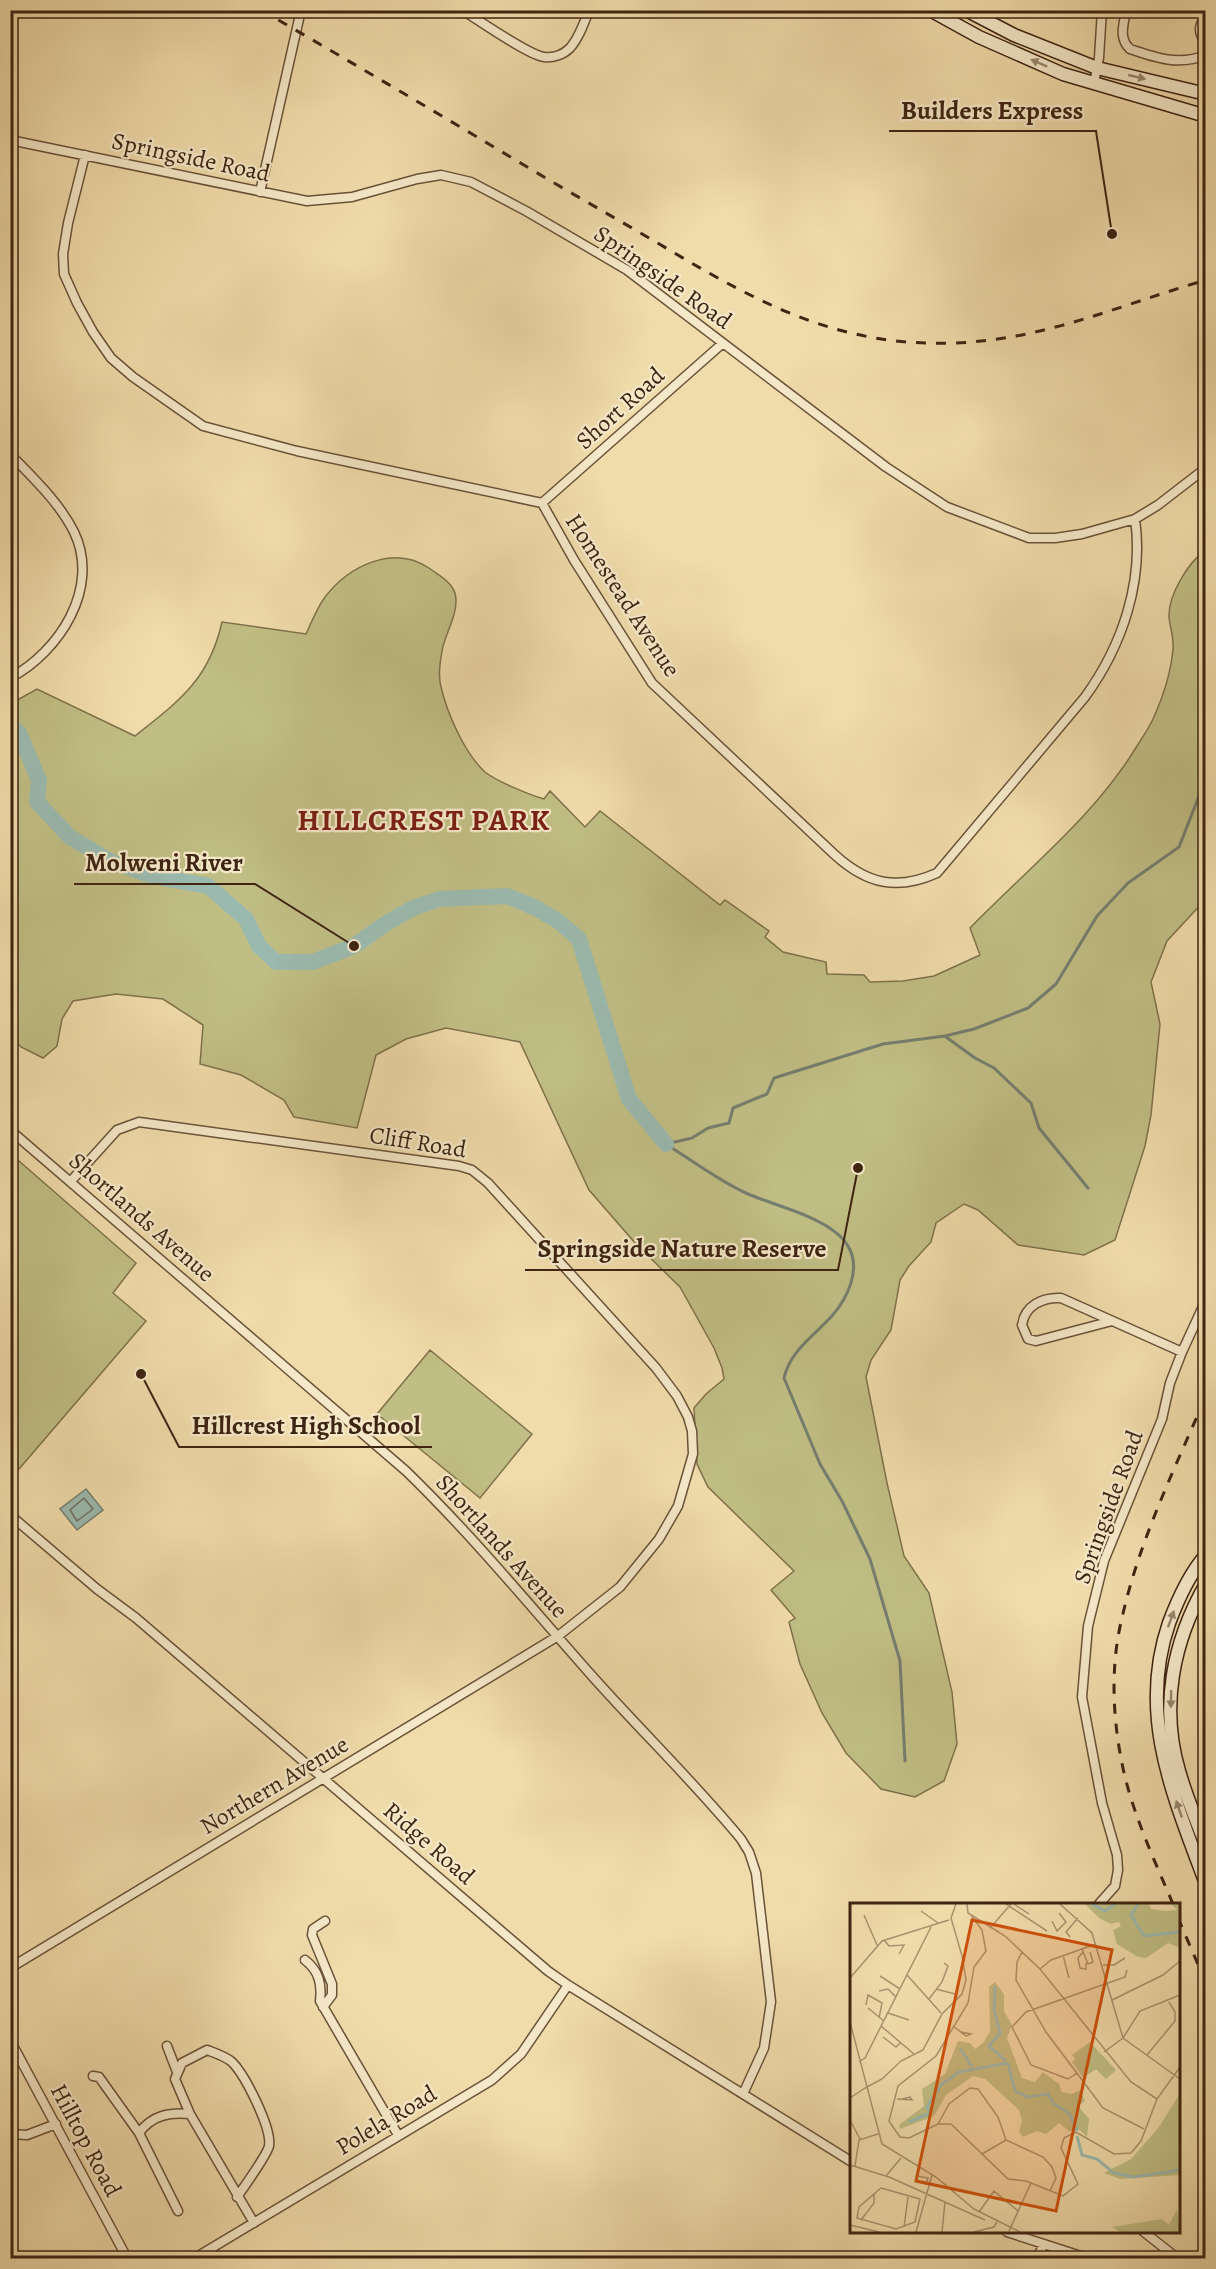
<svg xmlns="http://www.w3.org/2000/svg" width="1216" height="2269" viewBox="0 0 1216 2269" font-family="Alegreya,serif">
  <rect width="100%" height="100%" fill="#f0dbaa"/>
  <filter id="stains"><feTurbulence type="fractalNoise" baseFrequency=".00333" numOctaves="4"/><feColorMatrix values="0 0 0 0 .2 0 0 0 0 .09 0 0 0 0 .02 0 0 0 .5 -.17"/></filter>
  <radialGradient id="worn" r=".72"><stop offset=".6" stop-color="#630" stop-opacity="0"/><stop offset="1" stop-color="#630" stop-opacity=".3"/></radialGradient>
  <path fill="#c0be84" stroke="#7f714b" stroke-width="1.5" d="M1205,551V900L1167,941L1151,982L1160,1024L1151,1115L1145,1146L1115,1240L1084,1255L1018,1245L978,1210L964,1204L936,1223L931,1242L909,1266L900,1280L891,1330L871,1360L866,1377L887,1483L904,1556L929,1593L952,1692L957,1744L944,1781L915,1797L881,1789L846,1753L822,1713L800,1664L789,1622L795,1618L771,1590L794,1571L708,1487L697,1464L694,1408L706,1394L724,1379L722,1368L714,1348L680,1287L636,1244L589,1190L520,1042L446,1028L406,1039L376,1055L357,1128L294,1117L284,1100L241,1075L200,1064L203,1025L163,999L116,994L73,1001L62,1019L57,1046L43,1058L21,1047L11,1036L10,704L37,689L135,736C179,701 209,680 222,622L306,634C312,621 317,608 325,597C349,566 393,544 429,568C438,575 451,581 455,593C460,612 445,633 442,651C440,663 438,675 441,687C447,713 465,754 485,772C496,781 530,795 544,799L550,791L585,827L600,811L720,905L725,900L769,931L765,937L783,952L826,962L827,974L864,975L870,982L903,981L934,976L980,955L970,928C1027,869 1094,817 1137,746C1142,738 1149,728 1153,719C1163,697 1171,672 1173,649C1174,638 1170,627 1169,617C1168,596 1188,562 1205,551Z
    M11,1154L136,1263L113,1293L146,1321L19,1469L10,1463Z
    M430,1350L532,1434L480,1498L377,1414Z"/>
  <path fill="#9bbaaf" stroke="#767e70" stroke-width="1.5" d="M86,1489L103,1510L77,1530L60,1509Z"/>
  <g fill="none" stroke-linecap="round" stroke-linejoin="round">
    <path stroke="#6c6f60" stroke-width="1.5" d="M84,1498L93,1509L77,1521L70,1510Z"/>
    <path stroke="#767e70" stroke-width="3" d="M946,1037L975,1058L994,1068L1031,1103L1039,1128L1088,1188
      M666,1144C691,1160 722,1183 748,1194C795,1214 883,1227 844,1299C828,1329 792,1343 784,1378L820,1464L842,1501L870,1559L900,1661L905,1761
      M666,1144L692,1138L708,1128L729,1123L733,1108L767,1094L774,1078L883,1044L945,1036L974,1029L1028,1008L1056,984L1097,916L1128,883L1179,847L1206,778"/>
    <path stroke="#9bbaaf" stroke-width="16" d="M10,725L19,733L39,780L37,802L70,837L110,861L152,876L208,886L246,919L259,946L276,962H313L354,946L385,924L413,908L439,899L507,896L536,908L558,921L579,939L629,1099L666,1144"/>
    <g stroke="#6a5238" stroke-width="11">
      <path id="street" d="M462,10C479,20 528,55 544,57C553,58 563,55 570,48C579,38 584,23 589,10
        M1126,10C1124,24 1118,38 1130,49C1156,58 1179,66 1206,55
        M1204,10L1206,11
        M1206,17C1198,25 1198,34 1206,42
        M1094,83L1099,58L1102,10
        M10,140L307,201L352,197L417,179L441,175L471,182L526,211L627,270L886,467L947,507L1029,538H1055L1082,534L1135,519L1158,505L1206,468
        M85,155L68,223L63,254L64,274L77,303L93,332L111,358L133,377L203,426L297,451L542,503L574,560L652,683L835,855C867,884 897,891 937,873L1085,697C1122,646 1144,582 1135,519
        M260,192L301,10
        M10,454C33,478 59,502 74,532C101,588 59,652 10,678
        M542,503L723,343
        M10,1130L406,1471C473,1536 531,1607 593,1677C642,1732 694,1782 741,1839L749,1852L756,1873L771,2002L764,2048L743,2094
        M1112,1321L1036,1341L1028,1339L1022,1325C1025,1305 1043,1297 1061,1298L1182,1352
        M10,1515L97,1589L136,1618L548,1971L568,1985L852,2162
        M1099,1904L1115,1886L1118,1870L1117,1855L1102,1803L1082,1697L1088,1626L1104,1561L1162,1419L1170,1383L1182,1352L1206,1300
        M305,1960C319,1971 322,1984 320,2001L398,2135
        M10,1968L558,1636L620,1587L659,1539L678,1506L693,1454L692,1431L688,1417L677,1396L656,1368L488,1183L472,1170L459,1166L139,1122L117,1130L71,1181
        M323,2007L332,1995V1984L312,1935L313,1929L325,1921
        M10,2040L127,2258
        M167,2046L177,2072
        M93,2076L99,2077L139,2133
        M190,2114L175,2079L182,2063L207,2050C215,2053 225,2056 232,2062C245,2075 272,2128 269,2146C267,2155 244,2187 237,2197
        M10,2134L27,2135L56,2124
        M178,2211L139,2133C152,2115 170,2112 190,2114L254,2223
        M1007,2232L1087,2258
        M1144,2232L1177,2258
        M195,2258L492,2080L521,2054L568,1985
        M1037,2258L1044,2244"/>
    </g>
    <g stroke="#3e2412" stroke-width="15">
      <path id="secondary" d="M930,10L979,37L1063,74L1206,116
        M966,10L1014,35L1097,68L1206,94
        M1206,1555C1189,1574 1178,1599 1169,1623C1137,1716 1174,1797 1206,1884
        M1206,1584C1173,1641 1160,1707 1179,1771C1186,1796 1196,1820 1206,1845"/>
    </g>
    <use href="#street" stroke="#f5e8c8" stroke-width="8"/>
    <use href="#secondary" stroke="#f5e8c8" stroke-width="12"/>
    <path stroke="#3e2412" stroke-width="3" stroke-dasharray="10 10" stroke-linecap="butt" d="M261,10C358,66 454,123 549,180C590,204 631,227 671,251C764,306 842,347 954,343C1044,340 1120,305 1206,280
      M1173,1904C1156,1864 1137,1823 1126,1781C1113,1729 1109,1670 1122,1618C1139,1541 1175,1468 1206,1396
      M1178,1918L1206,1983"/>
  </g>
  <defs><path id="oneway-solid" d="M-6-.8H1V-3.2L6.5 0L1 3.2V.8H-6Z" transform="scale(1.5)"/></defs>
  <g fill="#9a866d">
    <use href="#oneway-solid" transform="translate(1039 63) rotate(-156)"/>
    <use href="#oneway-solid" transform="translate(1137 77) rotate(13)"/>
    <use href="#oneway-solid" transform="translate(1171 1619) rotate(-70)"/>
    <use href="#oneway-solid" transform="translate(1171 1699) rotate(91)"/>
    <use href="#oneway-solid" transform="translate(1179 1809) rotate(-109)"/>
  </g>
  <g text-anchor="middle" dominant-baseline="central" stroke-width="4.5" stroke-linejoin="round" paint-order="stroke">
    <g font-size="24" fill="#3e2412" stroke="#f5e8c8">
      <text transform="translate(191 157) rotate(12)">Springside Road</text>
      <text transform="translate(663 277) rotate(35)">Springside Road</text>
      <text transform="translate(620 408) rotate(-42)">Short Road</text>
      <text transform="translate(623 595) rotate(57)">Homestead Avenue</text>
      <text transform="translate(418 1142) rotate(9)">Cliff Road</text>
      <text transform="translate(142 1217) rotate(41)">Shortlands Avenue</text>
      <text transform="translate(1108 1507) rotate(-70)">Springside Road</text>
      <text transform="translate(502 1546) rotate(48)">Shortlands Avenue</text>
      <text transform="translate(274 1785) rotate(-31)">Northern Avenue</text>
      <text transform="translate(429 1843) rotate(41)">Ridge Road</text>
      <text transform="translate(386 2120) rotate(-31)">Polela Road</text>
      <text transform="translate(86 2140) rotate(62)">Hilltop Road</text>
    </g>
    <g font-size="30" font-weight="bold" letter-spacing="1.5" fill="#7a1f14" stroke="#f5e8c8">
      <text x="424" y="820">HILLCREST PARK</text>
    </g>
  </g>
  <g transform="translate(850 1903)">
    <rect width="330" height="330" fill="#f0dbaa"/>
    <path d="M235,1H299L301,6L316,8L327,7L321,1H329L330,45L318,40L296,55L288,54L267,41L263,27L271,23L269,19L261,21L249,15ZM145,79L154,91V108L162,122L157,135L172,175L185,179L193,169L209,181L212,189L222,191L230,187L235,198L228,203L239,216L237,234L230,227L219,228L209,220L196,231L187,228L173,234L169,229L172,218L169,207L135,176L123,173L96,192L84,213L50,226L49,222L74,203L72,186L95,171L108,138L120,140L125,146L134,139L140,128L139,84ZM240,139L266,167L256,176L246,166L233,175L222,159L225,156L222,152ZM329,192L330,272L270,276L254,270L281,256L309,224ZM327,306L330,329H270L262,324L312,316L319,322Z" fill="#c0be84"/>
    <path fill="none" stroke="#9bbaaf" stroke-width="3" d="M242,1L255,8L265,1M288,1L281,12L294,33L330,29M145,83L144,107L150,130L139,143L156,158M110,145L122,164M158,160L165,188L178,194L198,191L204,201L219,210L227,228M59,219L80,210L77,204L91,182L109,169L158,160M227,233L232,252L247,256L264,270L284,274L330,267"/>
    <path fill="none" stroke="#a9926d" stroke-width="1.5" d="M117,1L118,10L155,33L190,66L281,179L307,196M156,1L197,28M164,1L179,11M210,1L242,30L273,135L330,176M71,8L88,20M14,12L27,42M121,12L132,27L136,48L124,64L118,100L86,153L48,183L39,218L50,234L59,235L88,221H101L158,276L176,278L213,293L228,281L211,245L214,235L226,229L264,251L281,250L291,238L307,196L330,164M202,18L207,28L216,19L209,10M141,24L161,1M220,34L216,29L228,15M34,37L39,43L54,42L49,51M232,46L238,61L243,59L240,49M172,49L167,59L166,77L196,129L253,205L294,226M233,49L228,55L230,65L236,66V60M213,52L219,75M253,62H264L275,55M190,66L201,57L246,41M57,72L91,110M30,73L50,86M0,75L32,38L99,17M86,86L105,91M29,88L38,86L46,94M79,96L92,79L98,63L94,60M262,97L313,72L330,58M16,102L18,92L32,100L29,115M18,105L34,118M38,110L59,117M0,119L32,241L86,274L124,306L170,329M31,123L64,151M103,123L116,133L121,131L111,129M33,134L46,144L51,139M273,135L290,108L330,92M254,149L273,135M297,152L325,118V109L319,99M9,159L15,155L81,24M227,170L218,176L181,162L162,124L176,109L275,74L277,67M15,185L32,176L51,158L73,147L92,111L112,91L116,77L112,53L101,15L106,1M0,195L15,185M47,196L62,197L60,194L52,196M0,217L10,236M88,221L99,201L120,185L128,186L148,214L156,237L193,254L202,264L206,275L200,288M132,251L156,237M0,262L39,274L135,317M5,263L9,237L28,231M36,273L51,255M67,273L78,275L76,282M31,285L70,296L65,319L46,326L7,315L9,304ZM129,309L144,288L168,308M11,317L24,300V292M0,322L29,329M54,324L58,294M159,328L181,280M66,329L82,272M92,329L95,299M124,329L144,324L147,319"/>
    <path fill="#ce510d" fill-opacity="0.15" stroke="#ce510d" stroke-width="3" d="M122,17L262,47L206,308L66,278Z"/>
    <rect width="330" height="330" fill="none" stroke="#3e2412" stroke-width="3"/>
  </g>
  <path fill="none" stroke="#3e2412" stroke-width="2" d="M1112 234L1096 131H889M354 946L255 884H74M858 1168L838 1270H525M141 1374L179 1447H432"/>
  <g fill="#3e2412" stroke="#f5e8c8" stroke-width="2">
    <circle cx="1112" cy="234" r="6"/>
    <circle cx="354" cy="946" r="6"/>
    <circle cx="858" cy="1168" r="6"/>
    <circle cx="141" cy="1374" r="6"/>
  </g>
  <g font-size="26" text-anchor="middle" font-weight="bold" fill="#3e2412" stroke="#f5e8c8" stroke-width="4.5" stroke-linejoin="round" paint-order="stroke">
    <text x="992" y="119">Builders Express</text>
    <text x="164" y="871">Molweni River</text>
    <text x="682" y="1257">Springside Nature Reserve</text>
    <text x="306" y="1434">Hillcrest High School</text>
  </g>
  <rect width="1216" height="2269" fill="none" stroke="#f0dbaa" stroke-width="36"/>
  <rect x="12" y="12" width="1192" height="2245" fill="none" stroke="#3e2412" stroke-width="3"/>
  <rect x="18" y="18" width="1180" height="2233" fill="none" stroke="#3e2412" stroke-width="1.5"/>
  <rect width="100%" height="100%" filter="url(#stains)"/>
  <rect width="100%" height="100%" fill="url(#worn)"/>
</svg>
